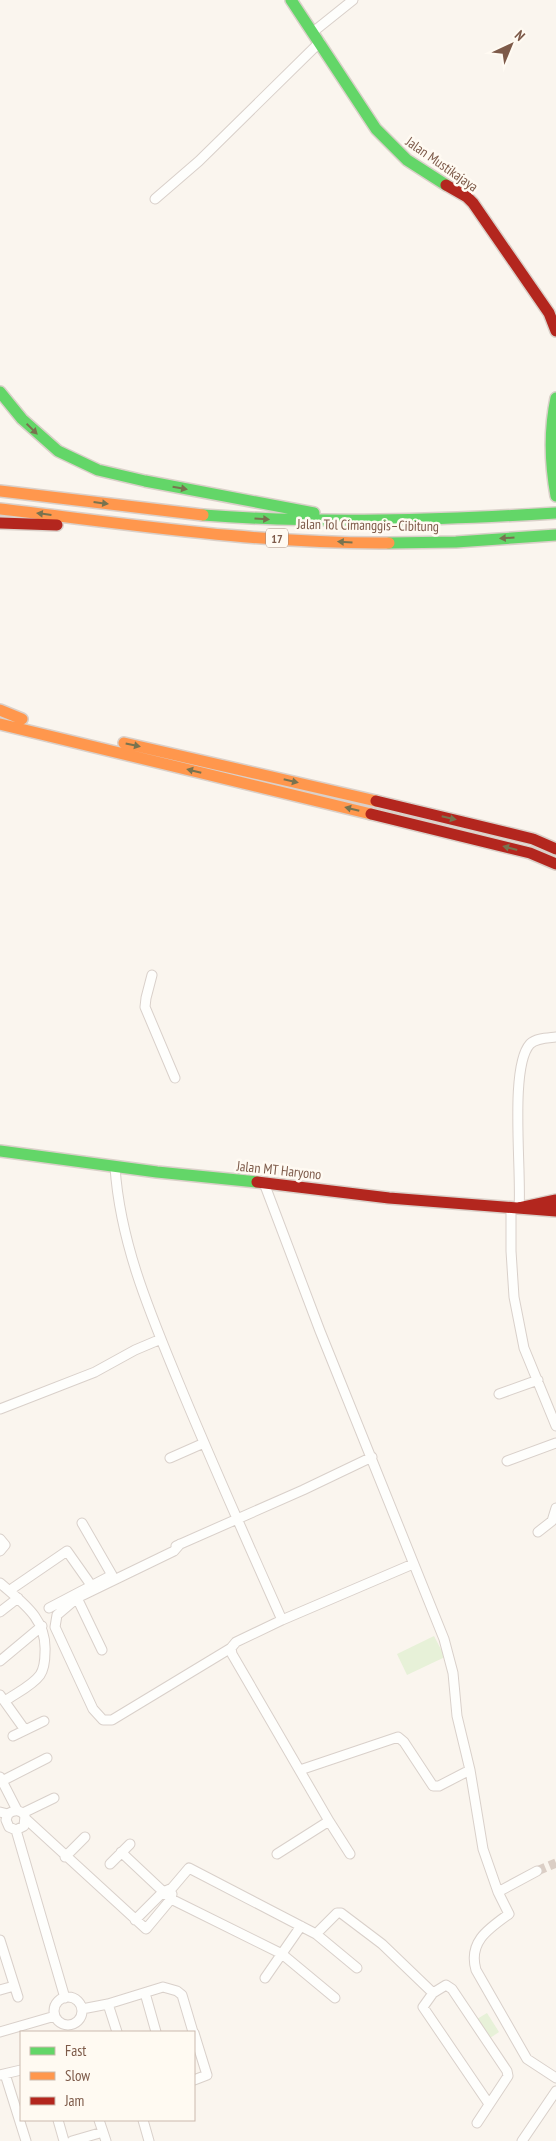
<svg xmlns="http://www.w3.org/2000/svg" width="556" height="2141" viewBox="0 0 556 2141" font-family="'PT Sans Narrow',sans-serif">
  <rect width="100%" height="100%" fill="#faf5ee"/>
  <path fill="#e7f1d8" d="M434,1636L445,1657L407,1675L397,1654Z
    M487,2013L499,2032L490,2038L477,2019Z"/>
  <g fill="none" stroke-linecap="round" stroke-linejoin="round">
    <path stroke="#dbcec5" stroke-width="9" stroke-dasharray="9 4.5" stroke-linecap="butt" d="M537,1871L556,1863"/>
    <g stroke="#d9d0ca" stroke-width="11">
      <path id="street" d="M313,32L353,0
        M155,199L199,161L320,42
        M152,975L146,998L145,1007L175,1078
        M115,1167C120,1241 148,1308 176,1376C210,1459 246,1539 282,1620
        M264,1183L320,1331L444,1639L453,1673L457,1716L470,1770L483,1849L498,1892L509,1914C488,1929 468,1942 476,1970L527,2059L556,2078
        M511,1208V1251L514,1297L524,1348L556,1426
        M519,1208C522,1173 509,1067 530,1044C536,1038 548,1038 556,1037
        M499,1394L538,1380
        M0,1409L95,1372L135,1350L161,1339
        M170,1458L204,1443
        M507,1461L556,1443
        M82,1523L112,1575
        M538,1532L552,1521L556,1508
        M0,1539L5,1545L0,1551
        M180,1544L174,1551L77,1598L57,1615L55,1627L93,1709L103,1720H112L231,1648
        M176,1546L303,1490L372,1457
        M0,1583C23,1603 47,1619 45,1652C45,1659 44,1669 40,1675C32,1686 16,1693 5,1701
        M13,1588L67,1551L91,1585
        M77,1598L102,1650
        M49,1608L112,1575
        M0,1612L18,1598
        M0,1661L42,1626
        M0,1695L25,1730
        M13,1736L44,1721
        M300,1770L398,1737L404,1742L433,1786H439L470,1770
        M0,1777L17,1810
        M2,1781L47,1758
        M0,1812L8,1814C14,1810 20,1809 25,1816L24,1826L16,1830L9,1827L6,1820L8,1814
        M23,1813L54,1798
        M26,1819L146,1929L171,1899L172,1894
        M16,1830L65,1998
        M121,1852L171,1899L282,1954L335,1998
        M277,1854L329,1821
        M350,1854L329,1821L232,1654L231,1648L236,1642L282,1620L413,1564
        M65,1857L85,1837
        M110,1864L130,1844
        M498,1892L537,1871
        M135,1920L163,1892L172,1888L189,1868L316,1934L357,1968
        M316,1934L337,1913H341L382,1944L433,1993
        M0,1940L18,1997
        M265,1978L301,1926
        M0,1990L14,1986
        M145,1993L156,2032
        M54 2011a14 14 0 1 1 28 0a14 14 0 1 1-28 0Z
        M108,2004L117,2032
        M82,2009L108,2004L163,1987L177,1991L182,1995L193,2032
        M0,2032L55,2016
        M194,2033L207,2075L194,2080
        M5,2074L26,2141
        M0,2075L21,2070
        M58,2120L64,2141
        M99,2120L106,2141
        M143,2120L149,2141
        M477,2123L508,2076L507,2071L452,1989L446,1985L433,1993L423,2007L489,2104
        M72,2141L103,2132
        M522,2141L556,2091"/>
    </g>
    <g stroke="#dad0c9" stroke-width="14">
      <path id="fast" d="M291,0L376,129L407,160L446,185
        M0,392L22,419L58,451L98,470L145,481L314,513
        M556,398C549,431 550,463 556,496
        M203,515C321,524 438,520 556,513
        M389,543L456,542L556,535
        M0,1151L157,1172L257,1182"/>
    </g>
    <g stroke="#dad0c9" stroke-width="14">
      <path id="slow" d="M0,491L203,515
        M0,509C129,524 259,544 389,543
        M0,710L22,719
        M0,724L371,814
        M124,743L376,801"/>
    </g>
    <g stroke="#dad0c9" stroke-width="14">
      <path id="jam" d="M446,185L467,197L473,203L549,313L556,331
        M0,523L57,525
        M376,801L533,839L556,849
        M371,814L530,853L556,864
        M257,1182L389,1198L556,1211
        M519,1208L556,1200"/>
    </g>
    <use href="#street" stroke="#fefefc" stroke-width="9"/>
    <use href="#fast" stroke="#63d668" stroke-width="11"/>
    <use href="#slow" stroke="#ff974d" stroke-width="11"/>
    <use href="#jam" stroke="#b3261e" stroke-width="11"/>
  </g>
  <defs><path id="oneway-solid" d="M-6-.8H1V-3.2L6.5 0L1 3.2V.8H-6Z" transform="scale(1.25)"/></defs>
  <g fill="#78734f">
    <use href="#oneway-solid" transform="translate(32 429) rotate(44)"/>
    <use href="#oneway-solid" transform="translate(180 488) rotate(10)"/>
    <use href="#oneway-solid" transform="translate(101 503) rotate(7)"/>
    <use href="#oneway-solid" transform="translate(44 514) rotate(-173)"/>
    <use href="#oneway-solid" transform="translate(262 519) rotate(3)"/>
    <use href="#oneway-solid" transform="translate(507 538) rotate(176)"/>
    <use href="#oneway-solid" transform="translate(345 542) rotate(-177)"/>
    <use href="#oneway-solid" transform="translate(133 745) rotate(12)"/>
    <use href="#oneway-solid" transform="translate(194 771) rotate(-166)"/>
    <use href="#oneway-solid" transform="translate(291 781) rotate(13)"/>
    <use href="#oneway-solid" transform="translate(352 809) rotate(-166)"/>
    <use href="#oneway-solid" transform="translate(449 818) rotate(13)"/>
    <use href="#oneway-solid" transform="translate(510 848) rotate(-165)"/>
  </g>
  <g text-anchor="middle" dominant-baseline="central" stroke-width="5" stroke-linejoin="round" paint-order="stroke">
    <rect fill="#fffaf2" stroke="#a48a7c" stroke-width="1" x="266" y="528.5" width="22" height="19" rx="4"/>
    <g font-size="12" font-weight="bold" fill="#7d5a49">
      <text x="277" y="538">17</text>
    </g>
    <g font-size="14" fill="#7d5a49" stroke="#fffaf2">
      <text transform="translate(442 164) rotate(35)">Jalan Mustikajaya</text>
      <text transform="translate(368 525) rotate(1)">Jalan Tol Cimanggis–Cibitung</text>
      <text transform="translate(279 1170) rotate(6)">Jalan MT Haryono</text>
    </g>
  </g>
  <rect x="20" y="2031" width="175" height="90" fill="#fffaf2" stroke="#cbbaae"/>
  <rect x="30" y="2047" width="25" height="8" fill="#63d668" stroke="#cbbaae"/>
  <text x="65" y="2056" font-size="15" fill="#7d5a49">Fast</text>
  <rect x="30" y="2072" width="25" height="8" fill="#ff974d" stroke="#cbbaae"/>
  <text x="65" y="2081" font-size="15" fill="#7d5a49">Slow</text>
  <rect x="30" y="2097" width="25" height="8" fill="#b3261e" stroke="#cbbaae"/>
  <text x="65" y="2106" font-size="15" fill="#7d5a49">Jam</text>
  <g transform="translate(511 45) rotate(44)" stroke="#fffaf2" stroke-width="4" paint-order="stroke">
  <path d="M0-4L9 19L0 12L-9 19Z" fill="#7d5a49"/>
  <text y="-8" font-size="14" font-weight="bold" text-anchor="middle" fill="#7d5a49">N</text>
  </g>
</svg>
